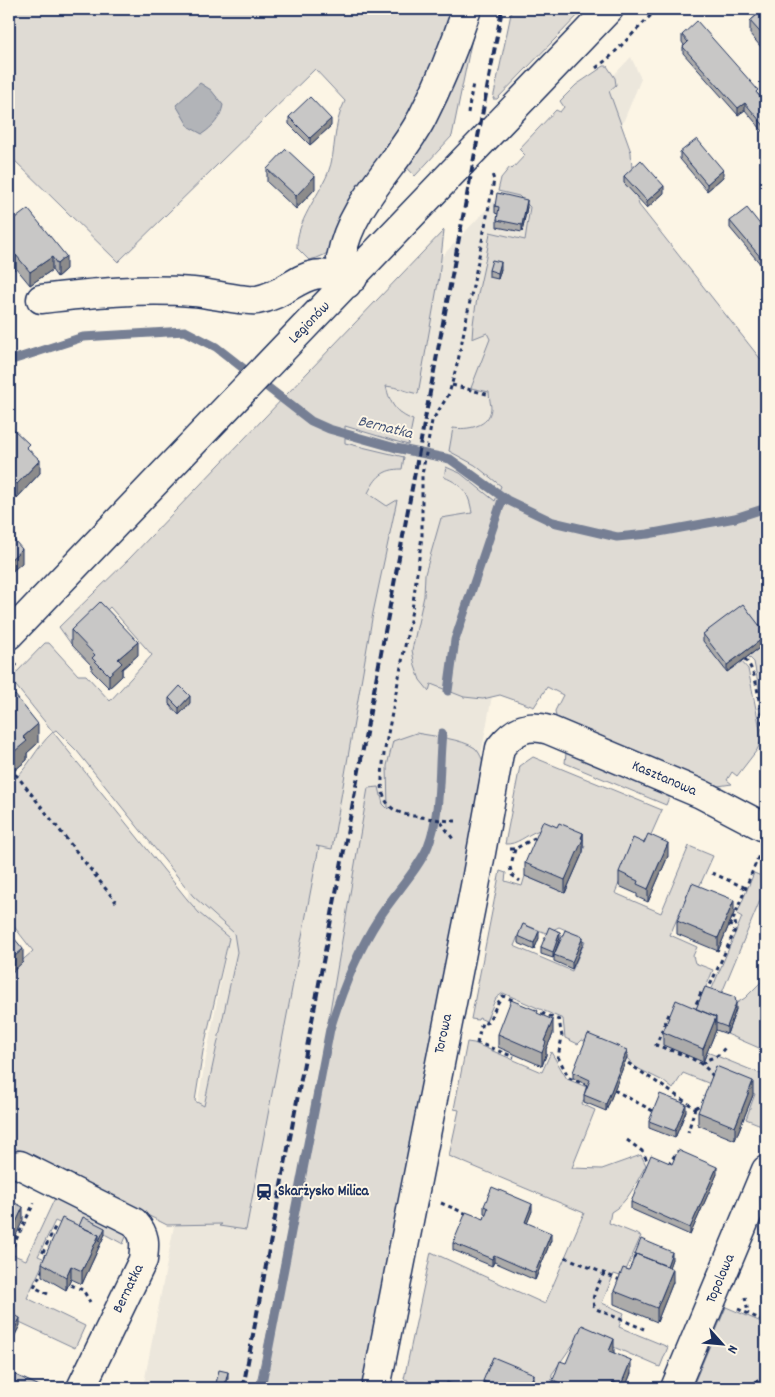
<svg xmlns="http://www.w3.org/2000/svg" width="775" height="1397" viewBox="0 0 775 1397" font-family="Dekko,sans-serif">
  <rect width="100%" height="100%" fill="#fcf5e5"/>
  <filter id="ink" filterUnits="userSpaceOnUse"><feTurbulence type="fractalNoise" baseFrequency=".02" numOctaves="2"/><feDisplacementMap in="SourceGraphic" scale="10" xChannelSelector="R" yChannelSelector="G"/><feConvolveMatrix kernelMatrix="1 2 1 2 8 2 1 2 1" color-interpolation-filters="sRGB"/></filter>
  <g filter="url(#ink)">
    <path fill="#ece7dc" d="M631,57L641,79L605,166L525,519L363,1388H143L229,938L199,913L187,899L225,743L279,428Z"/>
    <path fill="#dfdbd4" stroke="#7d8599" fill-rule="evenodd" d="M9,9H478L452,136L415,176L397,157C377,191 351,253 309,260L297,248C296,222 318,197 328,173C337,150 332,126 345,101L315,69L118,262L9,155Z
      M512,9H584L497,99H493Z
      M604,66H607L615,78L616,85L609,91L631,152L633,184L639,205L766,366V641L741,661L748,669L762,739L757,750L737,776L732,772L727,780L732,784L718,786L556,717L555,711L563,695L547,687L534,707L500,695L483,699L464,697L431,684L429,691L420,680L415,666L412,650L424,596L425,574L441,518L472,513C469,493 463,485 444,477L446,467L460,473L495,501L501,486L475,465L449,451L453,428C467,430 490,427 491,408C491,405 489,397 489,392L471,388L490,339L487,333L472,339C473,302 486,268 490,232L525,240L530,207L519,196L498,191L501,178L510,167L512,169L525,155L519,149L556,110L560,112L564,107L560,101L576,85Z
      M444,230L439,277L418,394C407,392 398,387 386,386C390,404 396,413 413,420L408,445L345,426V443L404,457L402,469C383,469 376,477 368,493L387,506L397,500L373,613L332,849L316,846L319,847L246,1230L219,1226L222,1224L167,1225L9,1145V972L33,951L9,920V784C28,770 35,748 53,732L12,681L13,676L45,643H49L78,675H86L110,701L152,655L110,607L71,644L59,627L130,558ZM56,730L77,751L193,896L234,933L237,952L204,1106L195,1101L203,1051L229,938L199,913L187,899L53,732Z
      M766,643V725L754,662L748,656Z
      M416,733C432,736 462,739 475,748C480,753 482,759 484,765L364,1388H256L316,1093L368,788L379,787L383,804L388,809L387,766L393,741Z
      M566,753L670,795L666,805L565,763Z
      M533,757L662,810L646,846L636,842L615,893L661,913L689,846L713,856L695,896L688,893L670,935L697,947L693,956L695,963L713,970L704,992L702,1062L707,1052L766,1076V1113L761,1125L746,1119L755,1094L716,1078L713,1085L683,1073L673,1089L663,1081L635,1067L627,1058L582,1040L578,1044L565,1038L563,1019L503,993L496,998L486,1021L479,1018L478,1020L471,1019L500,871L506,873L505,881L522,886L525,876L565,893L585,846C576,842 547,827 537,831C526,835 517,845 505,844L520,766ZM523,924L546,933L559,927L566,930L564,933L585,941L572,971L514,946Z
      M754,873L766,878V886L721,995L711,991L742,917L737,914Z
      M763,980L766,982V1051L727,1034L736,1010L735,1004L745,998Z
      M467,1042L474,1043L542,1072L551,1052L567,1079L589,1088L582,1104L595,1110L572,1168L602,1169L641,1155L646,1165C637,1181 628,1203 611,1212L609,1223L641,1236L623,1277L614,1274L602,1303L624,1313L619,1327L668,1347L660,1367L581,1333L552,1374L551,1388H407L408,1380L404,1379L431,1252L545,1304L584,1213L449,1156L459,1110L454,1109Z
      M55,1198L128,1232L123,1244L82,1222L77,1231L55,1221L38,1256L45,1259L27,1298L85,1326L75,1348L9,1317V1260L11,1254L26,1260Z
      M726,1307L766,1324V1388H692Z"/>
    <path fill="#b2b4b8" stroke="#767f94" d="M200,83L211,90L223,105C221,117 213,127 202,134L189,127L176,105Z"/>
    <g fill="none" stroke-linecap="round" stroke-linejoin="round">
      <path stroke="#767f94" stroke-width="9" d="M9,361L83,337L185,331L216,347L311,421L329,429L396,448L450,459L507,500L553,522L617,537L648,534L735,518L766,508
        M448,691L455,640L503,497
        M261,1388L330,1029C342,990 357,952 379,918C392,897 420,867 428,846C442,810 438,770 442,733"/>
      <g stroke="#1b2f5e" stroke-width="31">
        <path id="minor" d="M353,278L341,258C351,202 397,166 422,118C440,83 455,45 467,9
          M41,299C91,293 142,288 193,292C210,293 242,302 257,300C294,294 308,257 347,284
          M9,635L609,9
          M20,1165L134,1222C146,1235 145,1243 143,1260L81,1388
          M376,1388L475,886L500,748C513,731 527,723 549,730L701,794L766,828
          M675,1388L766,1170"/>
      </g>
      <path stroke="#1b2f5e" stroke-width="3" stroke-dasharray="4 4" stroke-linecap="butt" d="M596,68L610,57L657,9
        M468,113L473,83
        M452,385L490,395
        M745,659C762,679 757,713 766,738
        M9,673L18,663
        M9,781L16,775L18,777L116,902
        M456,821C442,821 429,818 414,816C376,811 381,786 384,754L412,610L418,565L422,536V475L432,421L449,394L458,361L492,191L494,180L492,174
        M441,822L453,839
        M510,849H515L538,836
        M512,861L515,849
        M510,867L512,875L520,881
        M712,873L746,888
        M730,927L759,855
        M707,992L736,928L734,916
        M534,1010L559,1020L562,1037L558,1057L569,1078L590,1086
        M693,1011L702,990L707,992
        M669,1014L656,1045C676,1053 703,1058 714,1078
        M476,1042L514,1057
        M477,1043L482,1022L486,1023C494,1015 495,1004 503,996L515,1001
        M628,1063L695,1108L688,1132
        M702,1064C710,1055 715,1062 726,1046
        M614,1090L655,1112
        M695,1108L702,1104
        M627,1140L642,1151L648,1162L651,1161
        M668,1165L678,1151
        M441,1203L467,1214
        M9,1254L34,1203
        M48,1257L42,1254L56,1225
        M565,1257L620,1280
        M43,1269L34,1287L48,1294
        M604,1273C599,1284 588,1299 596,1309L644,1329
        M71,1285L83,1290L90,1302
        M745,1297L748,1313
        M738,1309L766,1322
        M749,1388L766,1373"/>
      <use href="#minor" stroke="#fcf5e5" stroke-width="28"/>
      <path stroke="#1b2f5e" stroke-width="4" stroke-dasharray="8 4" stroke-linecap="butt" d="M243,1388L502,9"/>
    </g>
    <path fill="#acabaa" stroke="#1b2f5e" d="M759,9H766V53L750,34V21L759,13Z
      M682,35L758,94L766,104V135L745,110L738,115L683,53V47L684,45L682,42Z
      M289,117L331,126L310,145L289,124Z
      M680,152L723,177L707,191L680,159Z
      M267,169L315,189L296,209L267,182Z
      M624,176L664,193L647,208L624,183Z
      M495,206L527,207L522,232L497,227V220L498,214L495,213Z
      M16,218L66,269L57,277L52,270L30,285L16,268Z
      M730,221L766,232V263L762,266L730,228Z
      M501,269L498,279L489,277V270Z
      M9,432L29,450L40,473L17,498L9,490Z
      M71,630L138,655L122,669V676L109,688L92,671V666L71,644Z
      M703,634H766V643L727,672L703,641Z
      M169,698L190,703L179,715L169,704Z
      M9,700L38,743L27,753V760L9,775Z
      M557,827L583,833V852L565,893L525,876V863Z
      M668,856L648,902L637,897V894L619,886V872Z
      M734,913L718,951L677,934V921Z
      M518,936L539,938L534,950L518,943Z
      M560,938L553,958L541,954V947Z
      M583,944L572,969L554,961V955Z
      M696,1009H736L727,1034L716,1030L703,1062L663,1045V1032Z
      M538,1014L553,1034L546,1049V1055L542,1066L498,1047V1034Z
      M627,1057L606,1111L584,1102V1095L587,1085L573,1078V1072Z
      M753,1095L735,1140L698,1125V1112Z
      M686,1111L675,1138L649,1128V1121Z
      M672,1164L717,1174L690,1235L631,1209V1202Z
      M484,1206L532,1211L527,1223L551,1240L535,1280L494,1262L492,1266L453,1250V1243L484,1219L486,1214L484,1213Z
      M79,1226L105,1234L82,1284L71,1279L66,1290L42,1276V1263Z
      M633,1259H672L669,1267L673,1282L657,1322L614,1304V1291L629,1270L633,1262Z
      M9,1312L20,1325L13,1339L9,1336Z
      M614,1352V1353L631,1373L625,1388H553V1380L566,1363Z
      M483,1381H534L531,1388H485L483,1387Z"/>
    <path fill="#8c8b8b" stroke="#1b2f5e" d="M745,103V110L738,115V108Z
      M331,119V126L310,145V138Z
      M723,170V177L707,191V184Z
      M315,176V189L296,209V196Z
      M664,186V193L647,208V201Z
      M527,200V207L522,232V225Z
      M16,255V268L9,274V261Z
      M66,256V269L57,277V264Z
      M766,256V263L762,266V259Z
      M52,257V270L30,285V272Z
      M501,262V269L498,279V273Z
      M40,460V473L17,498V484Z
      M22,549V563L9,574V561Z
      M766,636V643L727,672V665Z
      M138,642V655L122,669V676L109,688V675L118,659Z
      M190,696V703L179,715V708Z
      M38,724V743L27,753V760L9,775V756L23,737Z
      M583,833V852L565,893V880Z
      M668,843V856L648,902V889Z
      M734,900V913L718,951V938Z
      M539,931V938L534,950V943Z
      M560,932V938L553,958V952Z
      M583,937V944L572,969V962Z
      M23,949V962L9,975V961Z
      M736,1003V1009L727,1034V1027Z
      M716,1017V1030L703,1062V1049Z
      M553,1020V1034L546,1049V1055L542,1066V1053L544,1041Z
      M627,1050V1057L606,1111V1104Z
      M753,1081V1095L735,1140V1127Z
      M686,1104V1111L675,1138V1131Z
      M717,1167V1174L690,1235V1228Z
      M532,1204V1211L525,1229V1222Z
      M23,1207V1220L9,1251V1238Z
      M105,1228V1234L82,1284V1271L99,1235Z
      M551,1233V1240L535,1280V1273Z
      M672,1252V1259L665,1279V1272Z
      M494,1255V1262L492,1266V1259Z
      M71,1266V1279L66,1290V1277Z
      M673,1269V1282L657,1322V1308Z
      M20,1318V1325L13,1339V1332Z
      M614,1339V1352L609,1364V1351Z
      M631,1360V1373L625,1388H621V1385Z
      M228,1372V1379L225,1388H224Z
      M534,1374V1381L531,1388H528Z"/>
    <path fill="#c8c7c6" stroke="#1b2f5e" d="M764,9H766V39L750,21Z
      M697,21L758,90L756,92L766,104V128L745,103L738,108L683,47L688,42L682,35Z
      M310,97L331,119L310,138L289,117Z
      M697,139L723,170L707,184L680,152Z
      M286,149L315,176L296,196L267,169Z
      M641,160L664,186L647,201L624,176Z
      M497,193L527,200L522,225L497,220L499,207L495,206Z
      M747,208L766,232V256L762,259L730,221Z
      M28,209L66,256L57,264L52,257L30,272L16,255L9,261V210L16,218Z
      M492,260L501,262L498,273L489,270Z
      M12,428L29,444L26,447L40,460L17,484L9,477V432Z
      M9,534L22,549L9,561Z
      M100,602L138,642L118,659L122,663L109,675L92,658L95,655L71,630Z
      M743,604L766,634V636L727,665L703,634Z
      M180,686L190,696L179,708L169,698Z
      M15,695L38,724L23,737L27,741L9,756V700Z
      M543,821L557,827L559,823L583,833L581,838L583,839L565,880L525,863Z
      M648,834L668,843L648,889L637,884L638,881L619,872L633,838L644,843Z
      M692,883L734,900L718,938L677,921Z
      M523,924L539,931L534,943L518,936Z
      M549,927L560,932L553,952L541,947Z
      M565,930L583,937L572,962L554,955Z
      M9,932L23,949L9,961Z
      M705,987L735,997L736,1003L727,1027L716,1023V1017L696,1009Z
      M511,1000L538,1011L537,1013L553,1020L544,1041L546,1042L542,1053L498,1034Z
      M676,1000L716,1017L703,1049L663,1032Z
      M588,1034L627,1050L606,1104L584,1095L590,1080L573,1072Z
      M716,1066L753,1081L735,1127L698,1112Z
      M660,1094L686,1104L675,1131L649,1121Z
      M678,1150L717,1167L690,1228L631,1202L651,1155L672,1164Z
      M492,1187L532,1204L525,1222L551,1233L535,1273L494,1255L492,1259L453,1243L466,1212L484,1219L488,1208L484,1206Z
      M9,1200L23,1207L9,1238Z
      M83,1217L105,1228L99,1241V1235L79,1226Z
      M62,1218L99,1235L82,1271L71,1266L66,1277L42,1263Z
      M641,1239L672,1252L667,1266L636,1254L634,1259H633Z
      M636,1254L673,1269L657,1308L614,1291L623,1268L629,1270Z
      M9,1312L20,1318L13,1332L9,1329Z
      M582,1325L614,1339L609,1351L631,1360L621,1385L613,1382L611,1388H573L553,1380L560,1361L566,1363Z
      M493,1357L534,1374L528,1388H502L483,1381Z
      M219,1370L228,1372L224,1388H215Z
      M9,1372L44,1388H9Z
      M447,1382L462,1388H445Z"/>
  </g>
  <defs>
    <g id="station-bare" transform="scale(1.35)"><path d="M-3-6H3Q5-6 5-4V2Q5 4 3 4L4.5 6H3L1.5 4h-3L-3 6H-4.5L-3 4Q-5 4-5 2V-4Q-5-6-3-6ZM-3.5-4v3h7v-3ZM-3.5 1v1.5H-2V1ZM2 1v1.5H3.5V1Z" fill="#1b2f5e" stroke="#fcf5e5" stroke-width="2.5" paint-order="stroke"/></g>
  </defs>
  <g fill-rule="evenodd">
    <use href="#station-bare" x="264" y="1192"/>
  </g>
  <g text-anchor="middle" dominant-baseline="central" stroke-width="4" stroke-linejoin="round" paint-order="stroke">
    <g font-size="15" fill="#1b2f5e" stroke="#fcf5e5">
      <text transform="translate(310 323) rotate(-46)">Legionów</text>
      <text transform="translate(664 779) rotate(23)">Kasztanowa</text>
      <text transform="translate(444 1034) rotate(-78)">Torowa</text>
      <text transform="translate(721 1279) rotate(-67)">Topolowa</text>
      <text transform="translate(129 1289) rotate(-64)">Bernatka</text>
    </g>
    <g font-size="15" font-weight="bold" fill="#1b2f5e" stroke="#fcf5e5" text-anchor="start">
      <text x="278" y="1192">Skarżysko Milica</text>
    </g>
    <g font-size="16" font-style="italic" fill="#485779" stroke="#fcf5e5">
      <text transform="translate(385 428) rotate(14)">Bernatka</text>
    </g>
  </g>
  <rect width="775" height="1397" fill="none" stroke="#fcf5e5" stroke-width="30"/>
  <rect x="15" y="15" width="745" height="1367" fill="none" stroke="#1b2f5e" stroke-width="2" filter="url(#ink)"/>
  <g transform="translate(722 1344) rotate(117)" stroke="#fcf5e5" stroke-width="4" paint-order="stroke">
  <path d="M0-4L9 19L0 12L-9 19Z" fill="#1b2f5e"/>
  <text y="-8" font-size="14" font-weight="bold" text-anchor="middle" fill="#1b2f5e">N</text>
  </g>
</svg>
